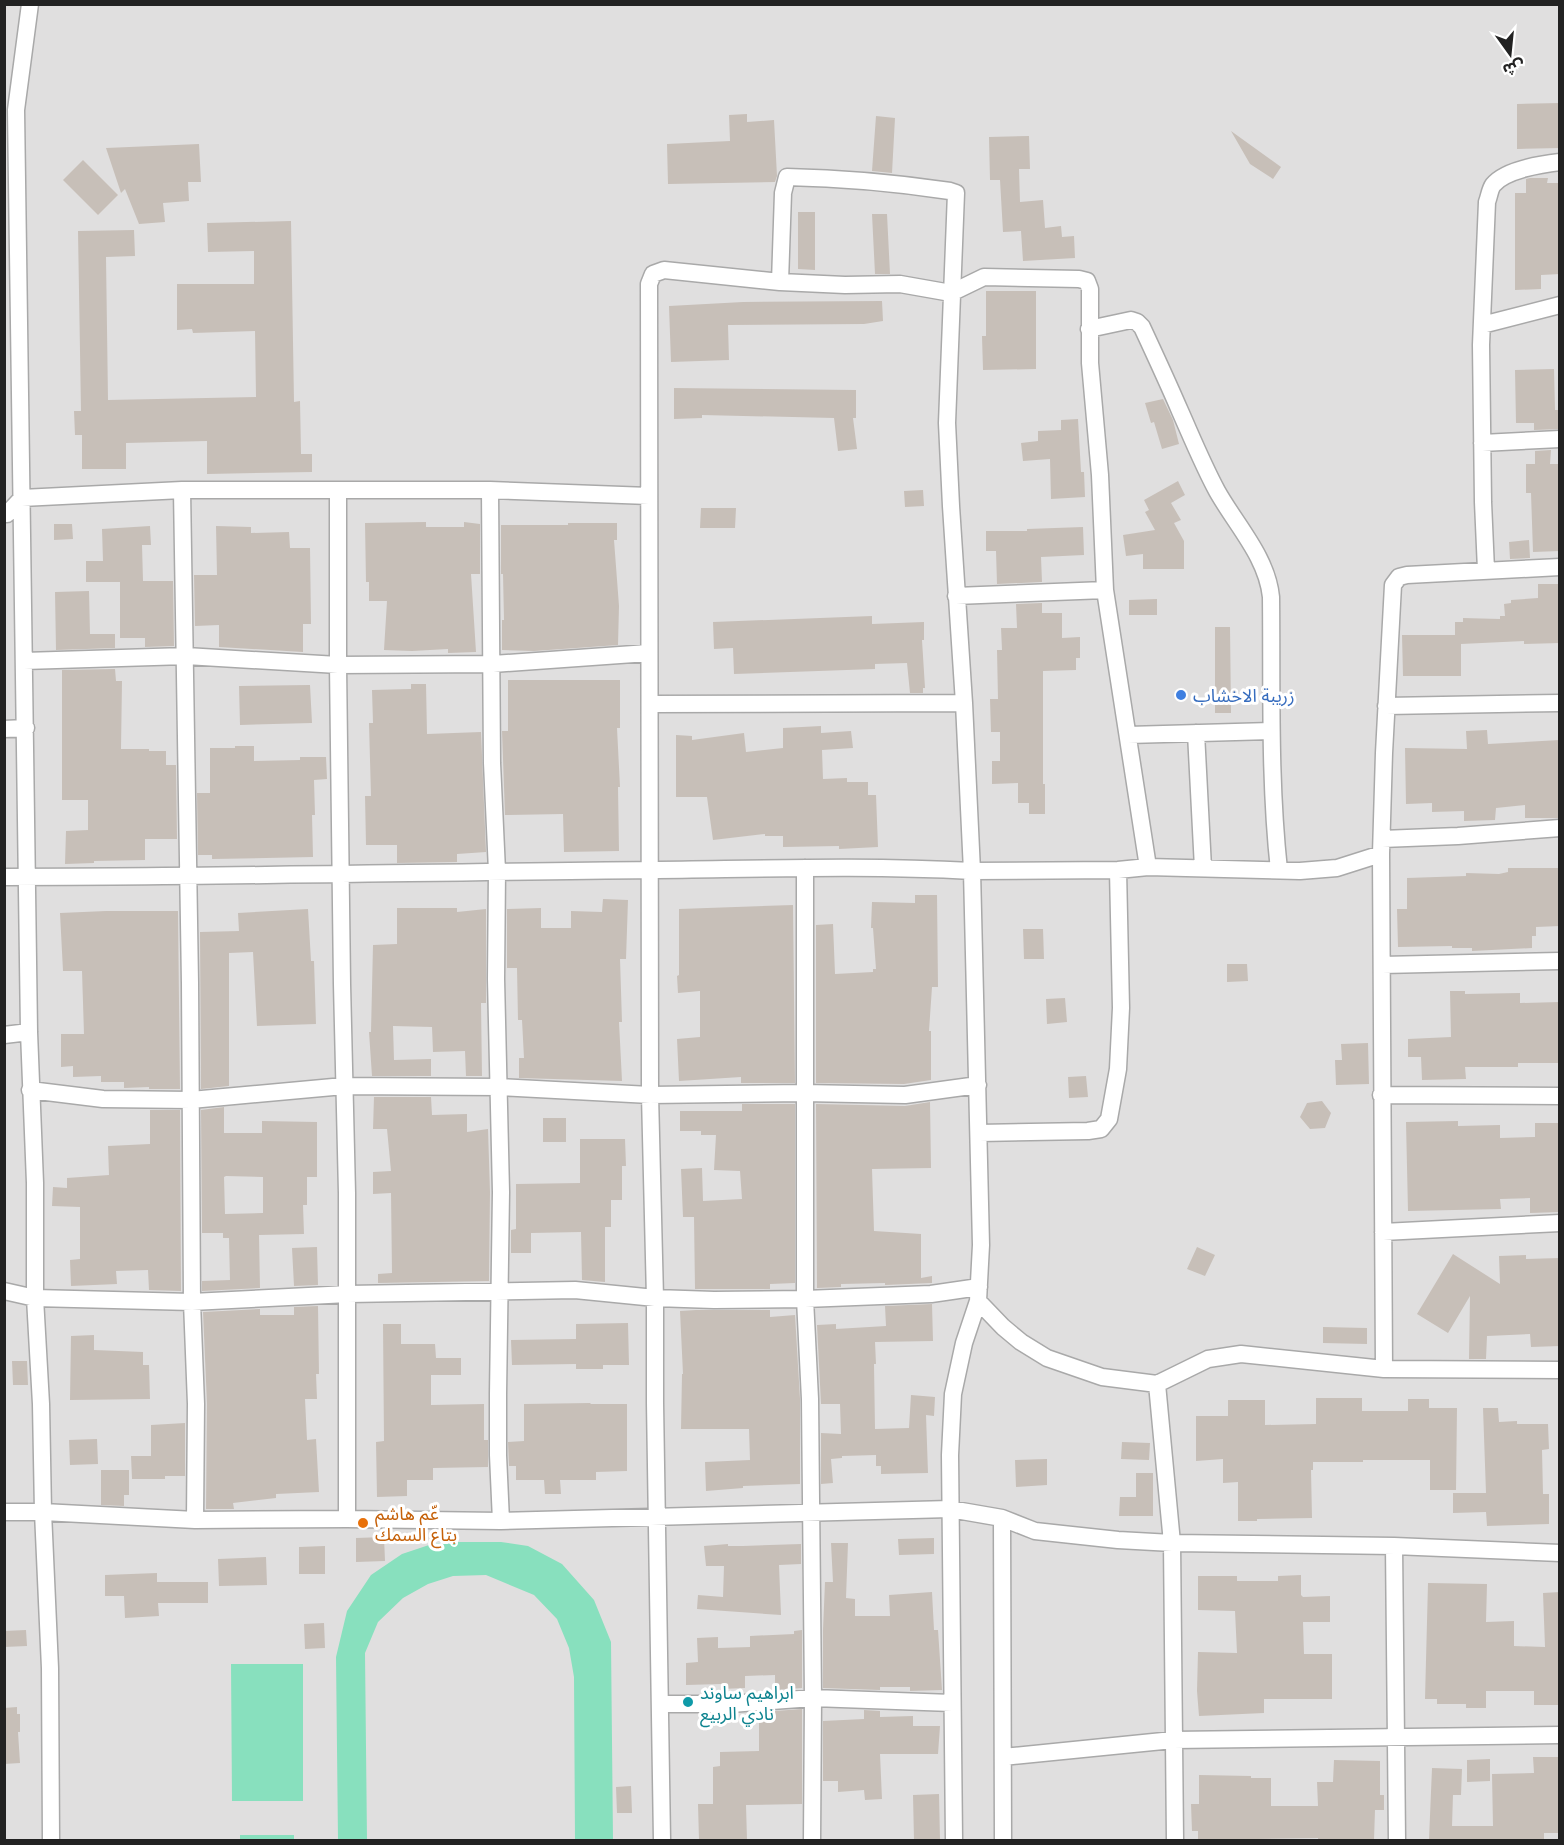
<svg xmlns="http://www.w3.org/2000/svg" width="1564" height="1845" viewBox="0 0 1564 1845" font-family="'PT Sans','Noto Sans Arabic',sans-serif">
  <rect width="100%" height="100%" fill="#f2efe9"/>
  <path fill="#e0dfdf" d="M5,5H1559V1840H5Z"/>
  <path fill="#88e0be" d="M457,1542H501L528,1546L562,1564L594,1600L611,1642L613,1840H575L574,1677L569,1648L557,1619L534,1595L486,1575L453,1576L428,1584L403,1598L378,1622L365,1653L367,1840H338L336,1657L347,1611L371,1575L402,1554L432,1544Z
    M231,1664H303V1801H232Z
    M240,1835H294V1840H240Z"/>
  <path fill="#c7bfb8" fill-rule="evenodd" d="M1560,103V148L1517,149V104Z
    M747,114V122L774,120L777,176L775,182L668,184L667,144L730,141L729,115Z
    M876,116L895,118L892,173L872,171Z
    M1231,131L1281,167L1273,179L1250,164Z
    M1029,136L1030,169H1019L1020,202L1043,200L1045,228L1061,226L1062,237L1074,236L1075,258L1023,261L1021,231L1003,232L1000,180H990L989,137Z
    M199,144L201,182H188L189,201L163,203L165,222L139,224L125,189L121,193L106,148Z
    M83,160L118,195L98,215L63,180Z
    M1530,178H1548L1547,183H1560V274L1541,275V289L1515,290V193H1526V179Z
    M798,212H815V270L798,269Z
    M872,214H887L890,274H875Z
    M291,221L294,402L300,401L301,454H312V472L207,474V441L126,443V469H82V435H75L74,411H81L78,231L134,230L135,256L106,257L108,400L256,397L255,331L193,333L192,329L177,330V284H254V251L208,252L207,223Z
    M986,291H1036V369L983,370L982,336H986Z
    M882,301L883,321L864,324L728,325L729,360L671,362L669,306L743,302Z
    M1554,369L1555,410H1560V429L1534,430V423H1516L1515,370Z
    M674,388L856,390V418H853L857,449L838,451L834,418L702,415V418L674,419Z
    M1163,399L1173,420L1179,444L1162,449L1154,422L1151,423L1145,403Z
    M1078,419L1081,472H1084L1085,497L1051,499L1050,459L1023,461L1021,443L1038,441V431L1061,430V420Z
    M1551,450L1550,464H1558L1560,474V551L1533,552L1531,493H1526V464H1535V451Z
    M1178,481L1185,495L1171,503L1181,520L1174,523L1184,541V569H1143V554L1126,556L1123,535L1155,530L1145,512L1149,510L1144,500Z
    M923,490L924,506L905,507L904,491Z
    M701,508H736L735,528H700Z
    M426,522V527H464V522L480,524V574H471L476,652L448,653V649L412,651L384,650L387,601H369V582H366L365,523Z
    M568,523H617V540H614L619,606L618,645L534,651L502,650V620H504L503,574H501V525H568Z
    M54,524H72L73,539L54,540Z
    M150,526L151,545H142L143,581H173L174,646L145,647V638H120V582H86V561H103L102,529Z
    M216,526L251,527V533L289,532L290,548H310L311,624H303V652L219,647V625L195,626L194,575H217Z
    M1083,527L1084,555L1041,557L1042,582L997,584L996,551H986V531H1027V529Z
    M1529,540L1530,558L1510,559L1509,542Z
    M1538,584H1560V643L1524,644V641L1461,644V676H1403L1402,635H1455V622H1463V618L1500,619V616H1505L1504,604L1511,603V600L1538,598Z
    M89,591L90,634H115V648L56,650L55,592Z
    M1157,599V615H1129V600Z
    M1042,603V613H1062V638L1080,637V658H1076V670L1043,671V784H1045V814H1029V803H1018V783L992,784V761H1000V732H991L990,699H998L997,650H1002L1001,628H1017L1016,604Z
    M872,616V624L924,622V640H922L925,688H923V693H910L907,663L875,664V669L734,674L733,648L714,649L713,622Z
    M1215,627H1230L1231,713H1215Z
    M115,669L116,681H122L121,749H149V751H166V765H176L177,839H145V860L94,861V863L65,864L66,831L88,830V800H62V670Z
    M508,680H620V728H617L620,787H618L619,851L564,852L563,814L505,815L502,731H508Z
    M411,684H426L427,734L481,732L486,852L457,854V862L397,863V845H366L365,796H371L369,723H373L372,690L411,689Z
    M310,685L312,723L240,725L239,686Z
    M821,726V733L851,731L853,748L822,750L823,779L847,778V782H868V795H876L878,847L839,849V846L783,847V836H765V834L713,840L707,797H676V735L692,736V740L744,733L746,752L783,748V728Z
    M1487,730L1488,744L1560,740V818H1525V805L1496,808L1495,820L1464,821V811L1432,812V803L1406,804L1405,748L1467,749L1466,731Z
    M235,746H254V761L300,760V757H326L327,779L314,780L315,815H312L313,857L212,859V855H198L197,793H210V748H235Z
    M1508,868H1560V926L1536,927V936H1532V948L1472,951V948H1452V946L1398,947L1397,909H1407V878L1466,876V873L1499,874L1508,872Z
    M915,895H937L938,987H932L929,1031H931V1080L904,1084L816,1083V925L833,924L835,974L873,972V969H876L873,928H871L872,902L915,903Z
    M603,899L628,900L626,959H620L622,1022H619L622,1081L519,1078V1058H524L522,1020H518L517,968H507V909L541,908V928H571V911L602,912Z
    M793,905L795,1083H741V1077L679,1081L677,1039L700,1037V991L678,993L677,976L679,975V909Z
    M397,908H457V912L486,909V1003H481L482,1076H466L465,1051L433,1052L432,1027L393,1026L394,1060L431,1059V1076H372L369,1032H371L373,945L397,944Z
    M308,909L311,961H314L316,1024L257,1026L253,952L229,953V1086L201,1089L200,932L239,931L238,913Z
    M106,911H178L180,1089H149V1087L124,1088V1082H101V1076L73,1077V1066L61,1067V1034H84L82,971H63L60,913Z
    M1023,929H1043L1044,959H1024Z
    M1227,964H1247L1248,981L1227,982Z
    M1450,991H1465V994L1520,993V1003L1560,1002V1063H1518V1067H1465L1466,1079L1422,1080L1421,1057H1408V1039L1451,1037Z
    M1065,998L1067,1022L1047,1024L1046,999Z
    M1368,1043L1369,1084L1336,1085L1335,1060H1342L1341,1044Z
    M1086,1076L1088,1097L1069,1098L1068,1077Z
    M374,1097H431L432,1115L467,1114V1132L488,1129L490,1192L489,1281L378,1283V1274L392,1273L391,1193L373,1194V1172L391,1171L387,1129H373Z
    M1322,1101L1331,1113L1325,1128L1310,1129L1300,1117L1307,1103Z
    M930,1102L931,1168L872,1169L874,1231L921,1234V1278L932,1276V1283L885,1285V1283L841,1284V1287L817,1288L816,1104L905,1106Z
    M742,1104H795V1283L770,1284V1289H695L694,1217H683L681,1169L702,1168L703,1201L742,1199L740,1171L714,1170L716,1135H701V1131H680V1111H742Z
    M224,1107V1133H262V1121L317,1122V1177H307V1205H303L304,1234L259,1235L260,1288L202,1291V1281L230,1280L229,1238H223V1233H202L201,1110ZM226,1176L263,1177V1213L225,1214L224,1177Z
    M150,1110H180L181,1291L149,1290L148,1270L116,1271L117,1284L71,1286L70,1260L80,1259V1207L52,1206L53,1187L67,1188V1178L109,1175L108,1146L150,1144Z
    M543,1118H566V1142H543Z
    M1458,1121V1126L1500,1125V1138L1535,1137V1123H1560V1212L1530,1213V1198L1500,1199L1501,1209L1408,1211L1406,1122Z
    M580,1139H625L626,1166H622V1200H611V1227H605V1282L582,1280L581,1232L531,1233V1253H511V1230L516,1229V1184L580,1183Z
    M317,1247L318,1285L294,1286L292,1248Z
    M1197,1247L1215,1255L1205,1276L1187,1269Z
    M1453,1254L1500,1284L1499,1256L1526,1255V1259L1560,1258V1346L1531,1347L1530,1334L1487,1336L1486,1359H1469L1470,1296L1448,1333L1417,1314Z
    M932,1304L933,1341L875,1342L876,1364H874L875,1429L909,1428L911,1395L935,1397L934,1416L926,1415L928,1473L881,1474V1466H876V1455L842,1456V1458L831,1459L833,1483L821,1484V1433L841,1434L840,1404H821L817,1325L836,1324V1329L886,1326L885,1306Z
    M318,1306L319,1374H316L317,1399H305L307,1440L316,1439L319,1492L276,1494V1498L233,1503L234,1509H206L207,1404L203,1312L260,1309V1315H294V1307Z
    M696,1310H770V1317L795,1315L800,1399V1484L743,1486V1488L706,1491L705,1462L750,1460L749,1429H681L682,1374H683L680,1311Z
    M628,1323L629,1365H603V1369H576V1364L512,1365L511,1340L576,1339V1324Z
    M383,1324H401V1344H435L436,1358H461V1375H431V1405L484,1404V1440H488V1467L433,1468V1480H407V1496L377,1497L376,1442L384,1441Z
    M1323,1327L1367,1328V1344L1323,1343Z
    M94,1335V1350L143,1352V1365H149L150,1399L70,1400L71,1336Z
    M12,1361H27L28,1385H13Z
    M1316,1398H1362V1411H1408V1399H1429V1408H1457L1456,1490H1430V1460H1363V1462H1313V1470H1311L1312,1518L1257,1519V1521H1238V1482L1223,1483V1459L1196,1461V1416H1228V1400H1265V1425L1316,1424Z
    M590,1403L591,1404H627V1471L596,1472V1480H560L561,1494H545L544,1480H516V1466H509L508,1442L524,1441V1404Z
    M1483,1408H1498L1499,1422L1517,1421V1424H1548L1549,1449L1542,1450L1543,1494H1549V1524L1487,1526L1486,1512L1453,1513V1493H1486Z
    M185,1423V1476H165V1479H132L131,1456H151V1425Z
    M97,1439L98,1464L70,1465L69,1440Z
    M1122,1442L1150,1443L1149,1460L1121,1459Z
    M1047,1459V1485L1016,1487L1015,1460Z
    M101,1470H129V1495H124V1506L101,1505Z
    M1136,1473H1153V1516H1119L1120,1497H1136Z
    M384,1537L385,1561L356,1562V1538Z
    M934,1538V1554L899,1555L898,1539Z
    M831,1543H848L846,1598L855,1599V1616H890L889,1595L932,1592L934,1630H938L942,1690L910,1691V1687H880V1690L823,1688V1630L825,1582H833Z
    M728,1544V1546H743L801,1544V1564L779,1565L781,1615L697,1609L698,1595L723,1597L724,1566H706L704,1546Z
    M325,1546V1574H299V1547Z
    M266,1557L267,1585L219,1586L218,1559Z
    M157,1573V1582H208V1603H158L159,1616L125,1618L124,1596H105V1575Z
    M1301,1575V1595L1303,1597L1330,1596V1622H1303L1304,1654H1332V1699H1264V1713L1199,1716L1197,1691L1198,1652L1237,1653L1235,1611L1198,1610V1576H1237V1581H1278V1576Z
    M1428,1583L1487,1584L1486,1622L1514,1621V1646L1545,1647L1543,1593L1560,1592V1705H1534V1691H1486V1708H1466V1704H1437V1699H1425Z
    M324,1623L325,1648L305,1649L304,1624Z
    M26,1630L27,1646L4,1647V1631Z
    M802,1630V1688L775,1690V1675L745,1676V1688L721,1689V1684L686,1685V1663L698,1662L697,1638L718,1637V1648L750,1647V1636L794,1634V1631Z
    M17,1707V1714H20V1732H18L20,1763L4,1764V1708Z
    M802,1709V1804L746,1805L747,1840H699L698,1804H713V1767L720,1766V1752L759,1751V1716L775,1715V1711Z
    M864,1710L880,1711V1717L913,1716V1726H940L938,1754H880L882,1799L865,1800L864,1790L838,1792V1781H823V1721L864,1719Z
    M1533,1757H1560V1833H1544V1840H1429L1432,1768L1462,1769L1461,1795H1453L1452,1826H1493L1492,1774L1534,1773Z
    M1490,1759V1781L1467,1782V1760Z
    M1334,1760L1380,1761V1795H1384V1810H1375L1374,1840H1318V1838L1198,1840V1831H1192L1191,1804H1199V1775L1251,1776V1778H1271V1806H1318L1317,1782H1333Z
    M631,1786L632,1813H617L616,1787Z
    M939,1794L940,1840H914L913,1795Z"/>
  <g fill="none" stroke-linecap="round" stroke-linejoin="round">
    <g stroke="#a9a9a9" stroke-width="19">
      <path id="street" d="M30,4L16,110L29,1032L35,1183V1298L41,1404L43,1512L50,1668L51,1840
        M780,282L783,193L787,177C842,178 896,183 950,191L956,193L947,423L951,506L964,703
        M1482,325L1560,305
        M1089,329L1131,320L1137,322L1142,327C1155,355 1168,383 1180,411C1192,438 1203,465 1217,491C1236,525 1267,557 1271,597C1272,688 1269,779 1279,870
        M1482,443L1560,439
        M182,490L190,983L192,1302L196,1404L195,1520
        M490,490L492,763L497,871L496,979L501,1192L498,1394V1455L501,1521
        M338,491V665L342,984L347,1193V1519
        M4,514H7L22,498L182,490H490L649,496
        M1486,570L1483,502L1481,345L1487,202C1489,197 1490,189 1493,185C1505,170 1542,164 1560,162
        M956,596L1105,590
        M24,661L186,656L338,665L493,664L648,653
        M650,704L964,703L972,871L1118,870L1148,867L1300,871L1337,868L1381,854
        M1386,706L1560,703
        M4,729L26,728
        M1196,733L1203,868
        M1128,735L1271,731
        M1382,839L1458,836L1560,828
        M805,868V1299L810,1399L813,1698L812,1840
        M4,877C220,877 436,872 651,870C758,869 865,865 972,871L981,1245L978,1301L964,1343L953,1394L950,1455L954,1840
        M1382,965L1560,961
        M4,1035L29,1032
        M30,1090L103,1099L191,1100L344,1086L499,1087L650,1095L804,1093L905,1095L978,1085
        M1381,1095L1560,1096
        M979,1133L1088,1131L1101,1129L1109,1119L1118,1069L1121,1008L1118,870
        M1383,1232L1560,1223
        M4,1291L35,1298L192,1302L348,1294L575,1290L655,1298L714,1300L805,1299L931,1294L979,1287
        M978,1301L1003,1327L1021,1342L1047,1358L1102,1377L1157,1384L1208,1359L1241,1354L1384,1369L1560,1370
        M1384,1369L1381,854L1384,753L1393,585L1399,577L1407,575L1560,567
        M1157,1384L1172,1543L1175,1840
        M4,1512H43L195,1520L347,1519L501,1521L950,1509L1002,1518L1035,1531L1118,1540L1172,1543L1394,1546L1560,1553
        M1002,1518L1003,1840
        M1394,1546L1397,1840
        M660,1704H731L813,1698L952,1703
        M1003,1757L1173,1740L1560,1735
        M662,1840L655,1403V1298L650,1095L649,284L653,274L664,270L780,282L845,285L900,284L951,293L984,277L1079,279L1087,281L1090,289V363L1100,475L1105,590L1148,867"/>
    </g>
    <use href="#street" stroke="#fff" stroke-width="16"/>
  </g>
  <circle fill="#3f7fe0" stroke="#fff" stroke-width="2" cx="1181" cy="695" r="6"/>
  <circle fill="#e8710a" stroke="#fff" stroke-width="2" cx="363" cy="1523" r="6"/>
  <circle fill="#0f9aa8" stroke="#fff" stroke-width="2" cx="688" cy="1702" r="6"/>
  <g text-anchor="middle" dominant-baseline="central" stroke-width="6" stroke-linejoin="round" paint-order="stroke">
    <g font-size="18" fill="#366cbe" stroke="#fff" text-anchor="start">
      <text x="1193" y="695">زريبة الاخشاب</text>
    </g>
    <g font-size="18" fill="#c56008" stroke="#fff" text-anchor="start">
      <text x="375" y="1513">عّم هاشم<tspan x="375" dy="21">بتاع السمك</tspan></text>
    </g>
    <g font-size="18" fill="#0d838f" stroke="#fff" text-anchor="start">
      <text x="700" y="1692">ابراهيم ساوند<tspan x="700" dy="21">نادي الربيع</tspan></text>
    </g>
  </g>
  <rect width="1564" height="1845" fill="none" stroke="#222222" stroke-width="12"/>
  <g transform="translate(1510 54) rotate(165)" stroke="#ffffff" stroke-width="4.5" paint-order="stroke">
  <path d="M0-4.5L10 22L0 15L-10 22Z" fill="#222222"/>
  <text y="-9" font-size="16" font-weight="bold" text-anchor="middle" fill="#222222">ش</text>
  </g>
</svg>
